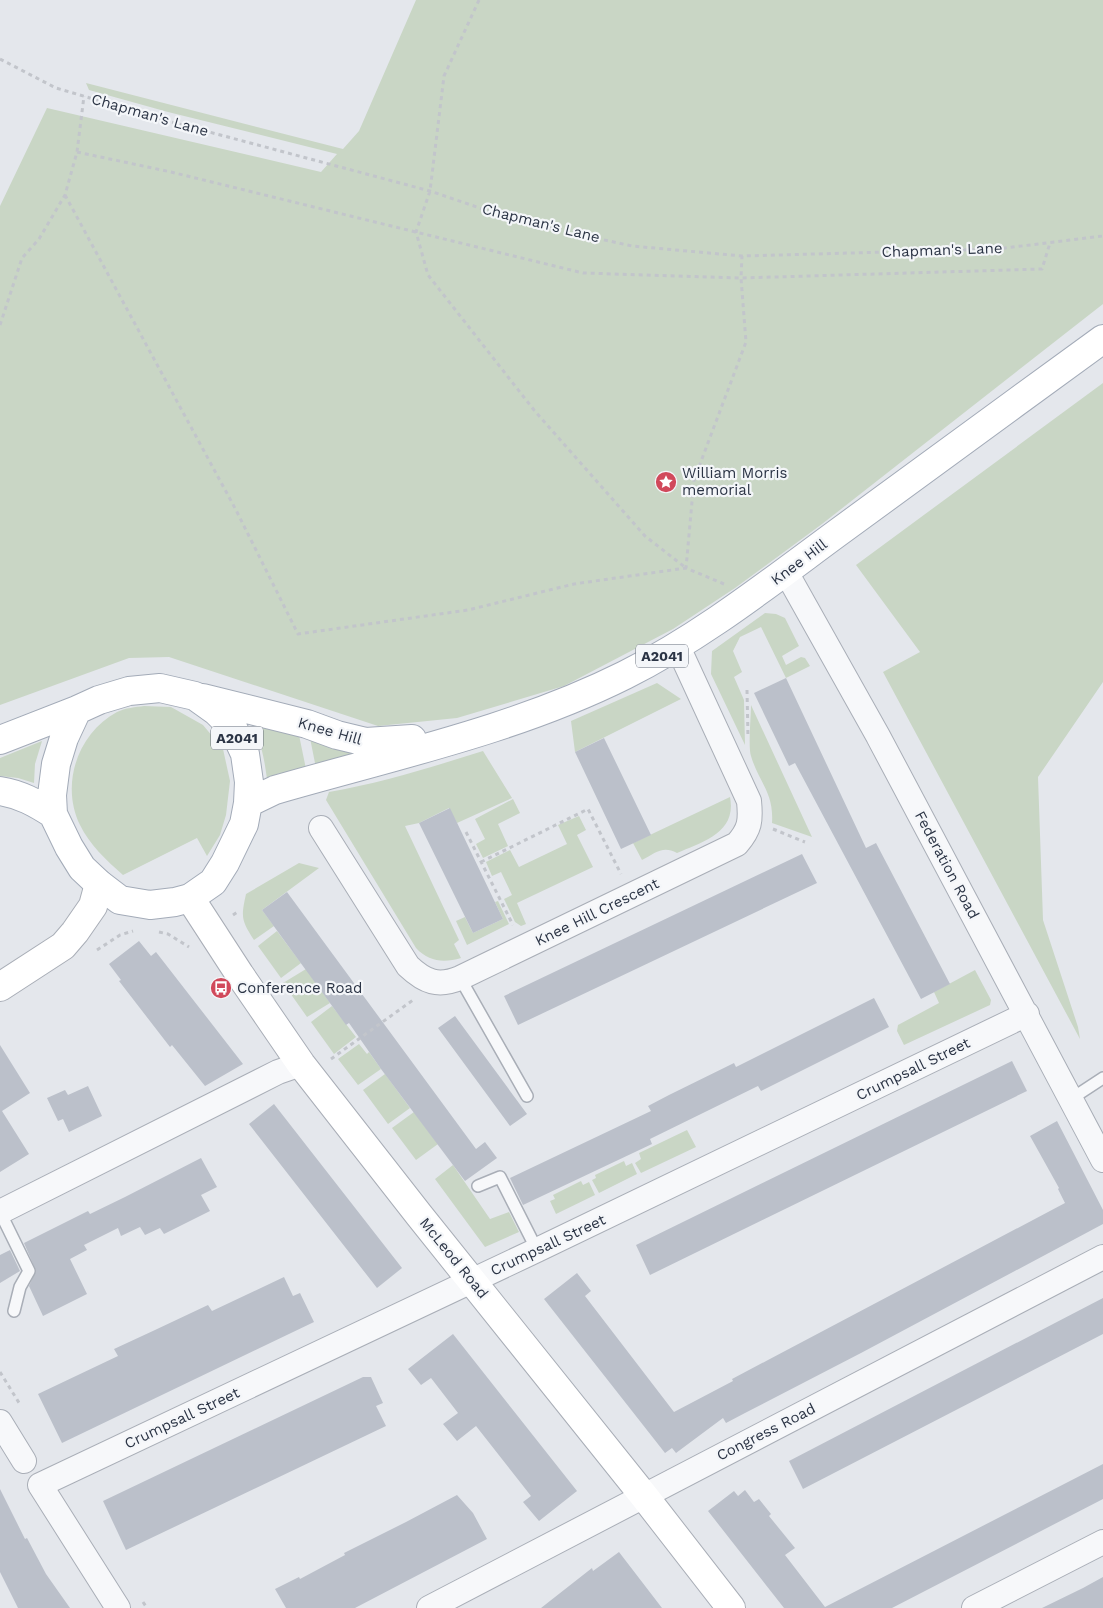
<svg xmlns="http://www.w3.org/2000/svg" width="1103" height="1608" viewBox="0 0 1103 1608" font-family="'Work Sans',sans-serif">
  <rect width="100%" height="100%" fill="#e4e7ec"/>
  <path fill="#c9d6c5" d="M416,0H1103V304L822,524L735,588L673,629L564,686L457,718L378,726L169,657L129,658L0,705V206L47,108L321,172L337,154L168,112L89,90L86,83L343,149L359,131Z
    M1103,383V682L1038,777L1043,920L1078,1027L1080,1039L883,672L920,652L856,565Z
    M765,613L776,614L785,618L799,646L782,656L786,665L801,657L805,658L810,666L786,678L761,627L740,637L733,651L742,672L734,677L744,700L745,745L711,674L712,651Z
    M657,683L681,699L575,752L571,721Z
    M751,705L812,837L772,823C774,792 759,783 751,756C748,747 751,717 751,705Z
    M144,706L171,707L203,725L223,749L230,781L226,815L220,835L207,856L197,838L123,875C107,861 89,844 80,825C60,784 78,733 117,712C125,708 136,707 144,706Z
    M251,724L299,735L306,769L277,774L267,779C264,758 262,743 251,724Z
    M310,738L356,752L358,759L316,768Z
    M42,741L35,764L34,783L18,778L0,776V758Z
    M483,751L512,798L457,823L449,808L419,823L405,826L459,940L454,944L461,958C444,963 429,962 416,948L326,800L329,792C381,783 432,767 483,751Z
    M730,797C737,833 702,842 677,853C663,845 655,853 642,860L633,843Z
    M513,799L520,813L498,824L508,846L483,858L476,844L485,839L475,819Z
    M579,816L586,830L577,835L593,867L517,903L526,924L521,926L515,922L504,899L512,895L501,872L492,876L486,862L510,850L519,867L567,844L558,825Z
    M299,863L319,868L262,910L274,926L254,940C241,920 241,917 246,894Z
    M498,901L509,924L467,945L456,921L465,917L473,933L503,919L495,902Z
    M277,931L301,963L281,978L258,946Z
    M306,969L330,1003L307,1017L283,983Z
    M975,970L991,1000L990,1005L904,1045L897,1031L898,1025L939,1003L934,992Z
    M332,1006L356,1037L334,1054L311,1022Z
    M359,1044L367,1054L369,1052L381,1069L358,1085L338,1059Z
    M385,1074L410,1108L388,1124L363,1090Z
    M414,1112L438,1144L416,1160L392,1128Z
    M687,1130L696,1147L641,1173L635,1163L641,1159L639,1153Z
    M624,1161L626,1166L632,1163L637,1174L599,1193L592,1180L596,1178L595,1175Z
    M453,1165L490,1219L509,1212L519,1232L485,1247L435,1179Z
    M581,1181L583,1185L589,1182L595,1195L556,1214L550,1201L555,1199L553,1195Z"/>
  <path fill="#bbc0ca" d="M786,678L866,848L876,843L950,984L921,999L795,763L789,766L754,693Z
    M604,738L651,835L621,849L575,752Z
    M450,808L503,919L473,933L419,823Z
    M802,854L817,883L518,1025L504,996Z
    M287,892L476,1149L485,1142L497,1158L465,1181L381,1069L349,1023L346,1025L262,910Z
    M139,941L151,956L156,952L243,1064L205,1086L172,1045L170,1047L119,981L121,980L109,964Z
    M874,998L889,1027L761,1091L758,1086L650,1139L652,1144L523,1205L510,1178L651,1111L648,1106L669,1095L734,1063L736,1067Z
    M455,1016L527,1114L510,1126L438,1028Z
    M0,1045L30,1093L2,1111L29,1154L0,1172Z
    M1012,1061L1027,1091L650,1275L636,1245Z
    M88,1086L102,1116L69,1132L63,1119L58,1121L47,1098L65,1090L68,1095Z
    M274,1104L402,1268L377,1288L249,1124Z
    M1057,1121L1103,1210V1224L861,1353L745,1413L726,1423L723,1418L676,1453L672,1448L665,1453L544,1299L577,1273L591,1291L585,1296L674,1412L733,1381L732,1379L768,1360L1065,1203L1058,1189L1059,1188L1030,1136Z
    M201,1158L217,1187L201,1195L210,1211L164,1234L160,1228L145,1235L140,1227L121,1236L118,1228L84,1245L87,1250L70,1259L87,1294L43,1316L29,1286L36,1271L24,1243L88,1211L90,1214L125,1197Z
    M10,1250L20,1271L0,1283V1255Z
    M284,1277L293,1296L300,1293L314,1322L62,1443L38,1394L118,1356L114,1349L155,1330L208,1305L212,1311Z
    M1103,1298V1334L803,1489L789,1461Z
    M453,1334L577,1491L539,1521L523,1502L531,1496L476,1426L457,1441L443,1424L458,1413L431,1378L421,1385L408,1369Z
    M363,1377H371L383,1403L376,1406L386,1426L126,1550L103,1501Z
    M1103,1464V1499L892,1608H784L708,1511L734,1491L738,1496L745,1490L754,1502L759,1499L771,1514L769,1516L795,1548L785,1555L825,1607Z
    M0,1489L25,1539L27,1538L46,1574L70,1608H18L0,1572Z
    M457,1495L473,1513L487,1539L355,1608H286L275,1589L299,1577L300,1579L345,1555L344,1553L406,1522Z
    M619,1552L662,1608H541L592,1568L593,1571Z
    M1103,1577V1608H1042L1083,1588Z"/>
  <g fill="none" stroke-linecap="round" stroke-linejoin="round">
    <g stroke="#a9aeb7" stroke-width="14">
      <path id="lane" d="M460,978L527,1096
        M1071,1099L1103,1078
        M478,1186L500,1177L537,1250
        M0,1212L29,1271L20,1287L14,1311"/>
    </g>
    <g stroke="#a9aeb7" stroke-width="26">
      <path id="street" d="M786,572L878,736L1103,1160
        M321,828L408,966C425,982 438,987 460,978L737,844C750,829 751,821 749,801L678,647
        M0,1212L278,1072L301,1064
        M0,1422L24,1461
        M118,1608L40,1485L537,1250L1027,1014
        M429,1608L1103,1257
        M974,1608L1103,1542"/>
    </g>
    <g stroke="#a9aeb7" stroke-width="30">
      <path id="secondary" d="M190,898L240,975L301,1064L419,1215L644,1496L731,1608
        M0,987L63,946L75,932L93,906L99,884"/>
    </g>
    <g stroke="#a3abb8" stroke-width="30">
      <path id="primary" d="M203,698L307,724L337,735L366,742L412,739
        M0,740L77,710L99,700L129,691L160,688L195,696L216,711L233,728L245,754L249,782L248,803L244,824L225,863L213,882L190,898L175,902L150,905L120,900L99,884L82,868L69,847L53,814L52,795L56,764L64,738L77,710
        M0,791C20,794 36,803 53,814
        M248,803L275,790C392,756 515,730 625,675C701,637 768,584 836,534C925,468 1014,404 1103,339"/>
    </g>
    <path stroke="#c2c5cb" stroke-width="3" stroke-dasharray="4 4" stroke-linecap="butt" d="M479,0L444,76L430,191L416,232L428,275L534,410L645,536L686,568
      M0,59L56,88L168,121L430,191L518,221L632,246L742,256L997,249L1103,236
      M77,152L171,172L583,273L741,278L1042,269L1050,243
      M65,195L236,510L298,634L468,610L574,584L686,568
      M0,325L22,258L39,239L65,195L77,152L84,96
      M724,584L686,568L694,480L746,342L741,278L742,256
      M747,690L748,737
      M773,829L805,842
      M466,832L513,925
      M481,862L588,809L621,874
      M233,915L239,911
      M159,932L168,934L189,947
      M97,950L120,935L133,931
      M331,1059L413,1000
      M0,1372L21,1406
      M143,1602L147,1608"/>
    <use href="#lane" stroke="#f7f8fa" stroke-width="11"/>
    <use href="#street" stroke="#f7f8fa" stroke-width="24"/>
    <use href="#secondary" stroke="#fff" stroke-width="28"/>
    <use href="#primary" stroke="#fff" stroke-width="28"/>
  </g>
  <defs>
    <g id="sight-disc" transform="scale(1.125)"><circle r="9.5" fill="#d1495b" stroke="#f4f6f9"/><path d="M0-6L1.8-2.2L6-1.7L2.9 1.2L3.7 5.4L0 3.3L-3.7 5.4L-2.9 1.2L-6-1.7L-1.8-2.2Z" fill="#fff"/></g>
    <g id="bus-disc" transform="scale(1.125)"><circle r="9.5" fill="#d1495b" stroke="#f4f6f9"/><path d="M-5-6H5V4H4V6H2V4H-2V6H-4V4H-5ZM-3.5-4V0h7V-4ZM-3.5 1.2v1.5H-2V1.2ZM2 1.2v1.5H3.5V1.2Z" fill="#fff"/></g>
  </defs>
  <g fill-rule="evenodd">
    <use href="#sight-disc" x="666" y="482"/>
    <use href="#bus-disc" x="221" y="988"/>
  </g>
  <g text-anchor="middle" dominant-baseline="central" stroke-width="4.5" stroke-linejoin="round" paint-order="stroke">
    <g fill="#f4f6f9" stroke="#676e7b" stroke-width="1">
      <rect x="636" y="644.5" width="52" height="23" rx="4"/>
      <rect x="211" y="726.5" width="52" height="23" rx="4"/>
    </g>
    <g font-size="14" font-weight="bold" fill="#2b3445">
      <text x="662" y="656">A2041</text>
      <text x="237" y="738">A2041</text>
    </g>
    <g font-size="15" fill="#2b3445" stroke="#f4f6f9">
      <text transform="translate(150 115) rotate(16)">Chapman's Lane</text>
      <text transform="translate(541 223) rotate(14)">Chapman's Lane</text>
      <text transform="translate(942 250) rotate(-2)">Chapman's Lane</text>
      <text transform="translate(799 562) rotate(-37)">Knee Hill</text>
      <text transform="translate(330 731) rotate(16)">Knee Hill</text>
      <text transform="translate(947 865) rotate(62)">Federation Road</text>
      <text transform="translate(597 912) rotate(-26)">Knee Hill Crescent</text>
      <text transform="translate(913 1069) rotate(-26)">Crumpsall Street</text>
      <text transform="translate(548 1245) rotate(-25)">Crumpsall Street</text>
      <text transform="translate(454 1258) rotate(51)">McLeod Road</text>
      <text transform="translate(182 1418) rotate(-25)">Crumpsall Street</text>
      <text transform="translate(766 1432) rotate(-27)">Congress Road</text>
    </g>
    <g font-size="15" fill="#2b3445" stroke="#f4f6f9" text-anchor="start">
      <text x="682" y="473">William Morris<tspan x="682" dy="17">memorial</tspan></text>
      <text x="237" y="988">Conference Road</text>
    </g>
  </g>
</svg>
